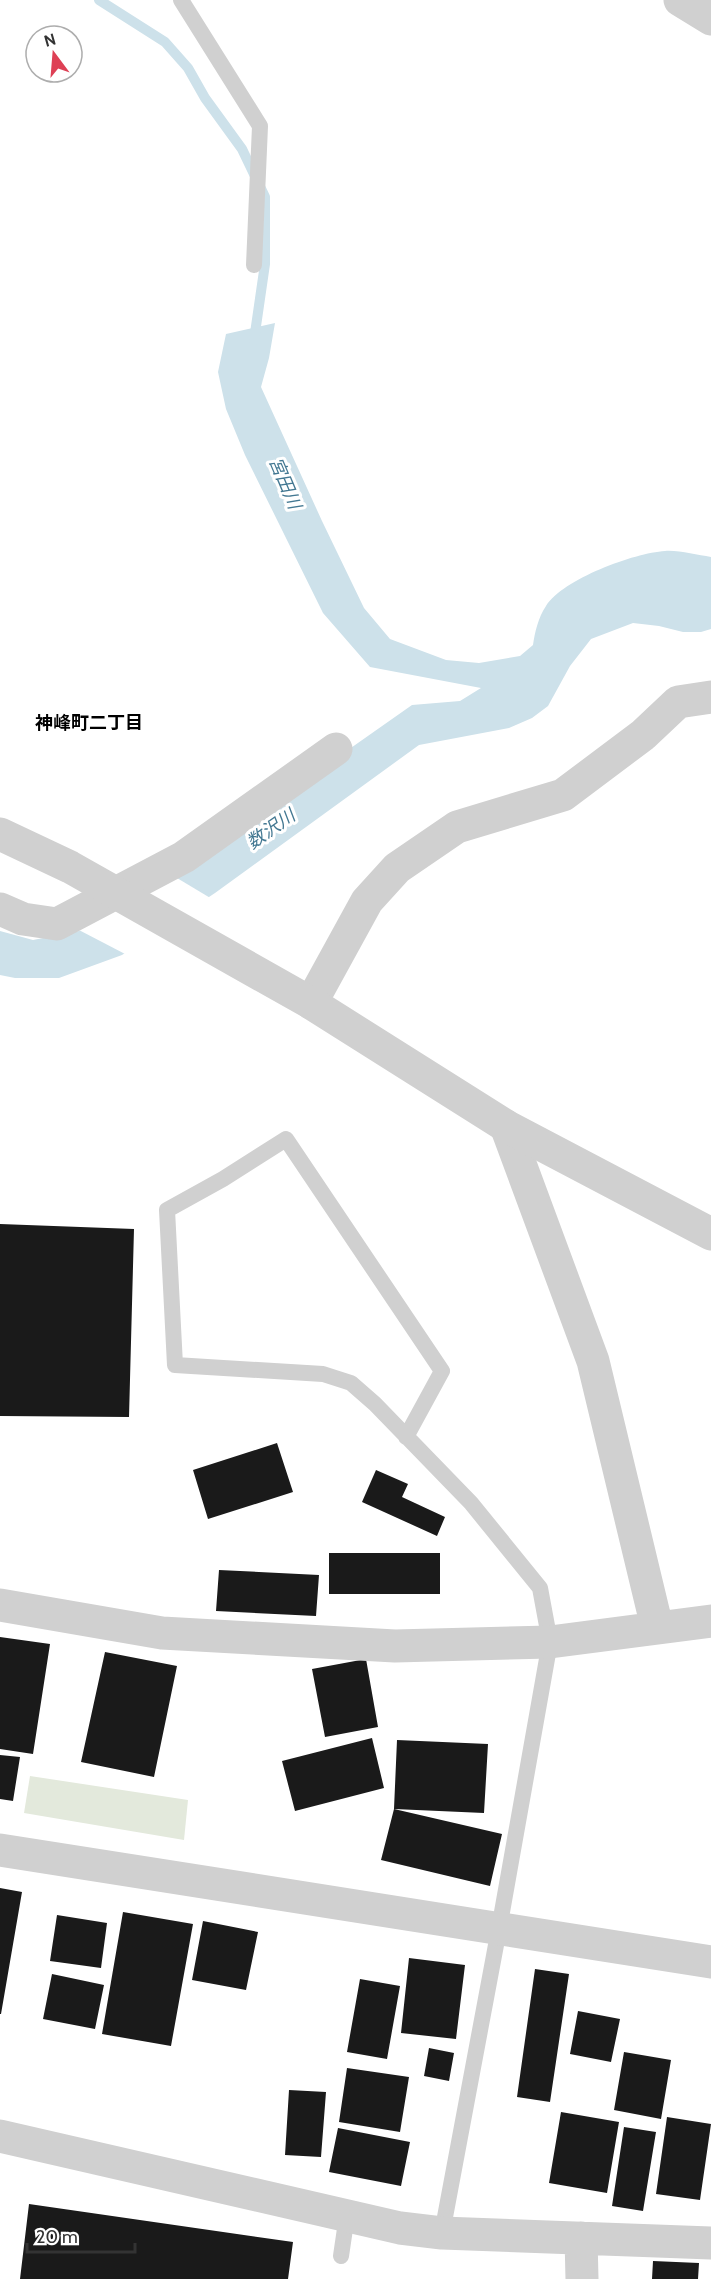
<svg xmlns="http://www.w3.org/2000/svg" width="711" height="2279" viewBox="0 0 711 2279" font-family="Cabin,'Noto Sans JP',sans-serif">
  <rect width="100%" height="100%" fill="#fff"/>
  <path fill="#e3e9dc" d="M30,1776L188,1800L184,1840L24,1813Z"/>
  <path fill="#cde1ea" d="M275,323L269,358L261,387L322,521L364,608L390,639L446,660L479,663L520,656L533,645C535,632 538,618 546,606C563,579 634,553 665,551C679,550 697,555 711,557V629L701,632H683L659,626L633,623L591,639L570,666L548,706L532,718L509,728L419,745L215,893L122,955L59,978H15L0,975V931L33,940L79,931L190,861L412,705L460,701L481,688L370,667L323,613L245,455L226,409L218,372L226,334Z"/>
  <path fill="#fff" d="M167,872L212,899L127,955L77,929Z"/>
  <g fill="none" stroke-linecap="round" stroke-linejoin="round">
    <path stroke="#cde1ea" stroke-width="10" d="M99,0L165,42L188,68L205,98L242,149L265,197V264L254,340"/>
  </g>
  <path fill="#1a1a1a" d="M0,1224L134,1229L129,1417L0,1416Z
    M277,1443L293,1492L208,1519L193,1470Z
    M376,1470L408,1484L402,1497L445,1517L437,1536L362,1502Z
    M329,1553H440V1594H329Z
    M219,1570L319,1575L316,1616L216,1611Z
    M0,1637L50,1644L33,1754L0,1749Z
    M105,1652L177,1666L154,1777L81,1762Z
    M366,1659L378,1727L325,1737L312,1669Z
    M372,1738L384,1788L295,1811L282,1761Z
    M397,1740L488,1744L484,1813L394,1809L502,1834L490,1886L381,1860L394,1809Z
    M0,1755L20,1757L13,1801L0,1799Z
    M0,1888L22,1892L1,2014H0Z
    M123,1912L193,1924L171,2046L102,2034Z
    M57,1915L107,1923L101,1968L50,1961Z
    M203,1921L258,1932L246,1990L192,1980Z
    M409,1958L465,1965L456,2039L401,2033Z
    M535,1969L569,1974L550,2102L517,2097Z
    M52,1974L104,1985L95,2029L43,2019Z
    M360,1979L400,1986L387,2059L347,2052Z
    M578,2011L620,2019L611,2062L570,2054Z
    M429,2048L454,2053L449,2081L424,2076Z
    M624,2052L671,2060L661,2119L614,2110Z
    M347,2068L409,2077L400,2132L339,2122Z
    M289,2090L326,2092L321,2157L285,2155Z
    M561,2112L619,2122L607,2193L549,2183Z
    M667,2117L711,2124L700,2200L656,2194Z
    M624,2127L656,2132L643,2211L612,2206Z
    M338,2128L410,2142L401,2186L329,2172Z
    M29,2204L293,2242L288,2279H20Z
    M653,2261L699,2263L698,2279H652Z"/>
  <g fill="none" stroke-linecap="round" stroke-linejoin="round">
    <path stroke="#d0d0d0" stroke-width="16" d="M181,0L260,126L254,265
      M406,1437L442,1371L286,1139L223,1179L167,1210L175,1365L323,1374L351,1383L375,1404L471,1503L540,1588L550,1642L499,1929L442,2233
      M341,2256L347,2215"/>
    <path stroke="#d0d0d0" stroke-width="33" d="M680,0L711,19
      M0,909L23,919L57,924L184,857L336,749
      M311,1003L367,901L397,868L457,827L563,795L643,735L678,702L711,697
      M506,1126L593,1361L657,1627
      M0,1605L162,1633L395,1646L550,1642L711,1621
      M0,2136L400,2228L442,2233L711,2243
      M581,2238L582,2279"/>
    <path stroke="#d0d0d0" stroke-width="33" d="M0,834L70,867L311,1003L506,1126L711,1234
      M0,1850L711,1962"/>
  </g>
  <g text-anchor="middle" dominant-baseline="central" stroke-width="6" stroke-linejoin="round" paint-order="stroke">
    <g font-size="18" font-style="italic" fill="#437892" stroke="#fff">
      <text transform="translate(285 483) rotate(67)">宮田川</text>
      <text transform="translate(271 829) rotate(-35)">数沢川</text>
    </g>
    <g font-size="18" font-weight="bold" fill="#000" stroke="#fff">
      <text x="89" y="723">神峰町二丁目</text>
    </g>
  </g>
  <g transform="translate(54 54) rotate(344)"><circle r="28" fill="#ffffff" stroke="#adadad" stroke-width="1.5"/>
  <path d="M0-4.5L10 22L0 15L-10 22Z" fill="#de4055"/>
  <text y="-9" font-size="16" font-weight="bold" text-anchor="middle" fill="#333333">N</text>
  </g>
  <path d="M27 2243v9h108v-9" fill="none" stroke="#333333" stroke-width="3"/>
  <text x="36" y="2243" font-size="18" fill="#333333" stroke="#ffffff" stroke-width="4.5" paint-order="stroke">20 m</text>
</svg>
